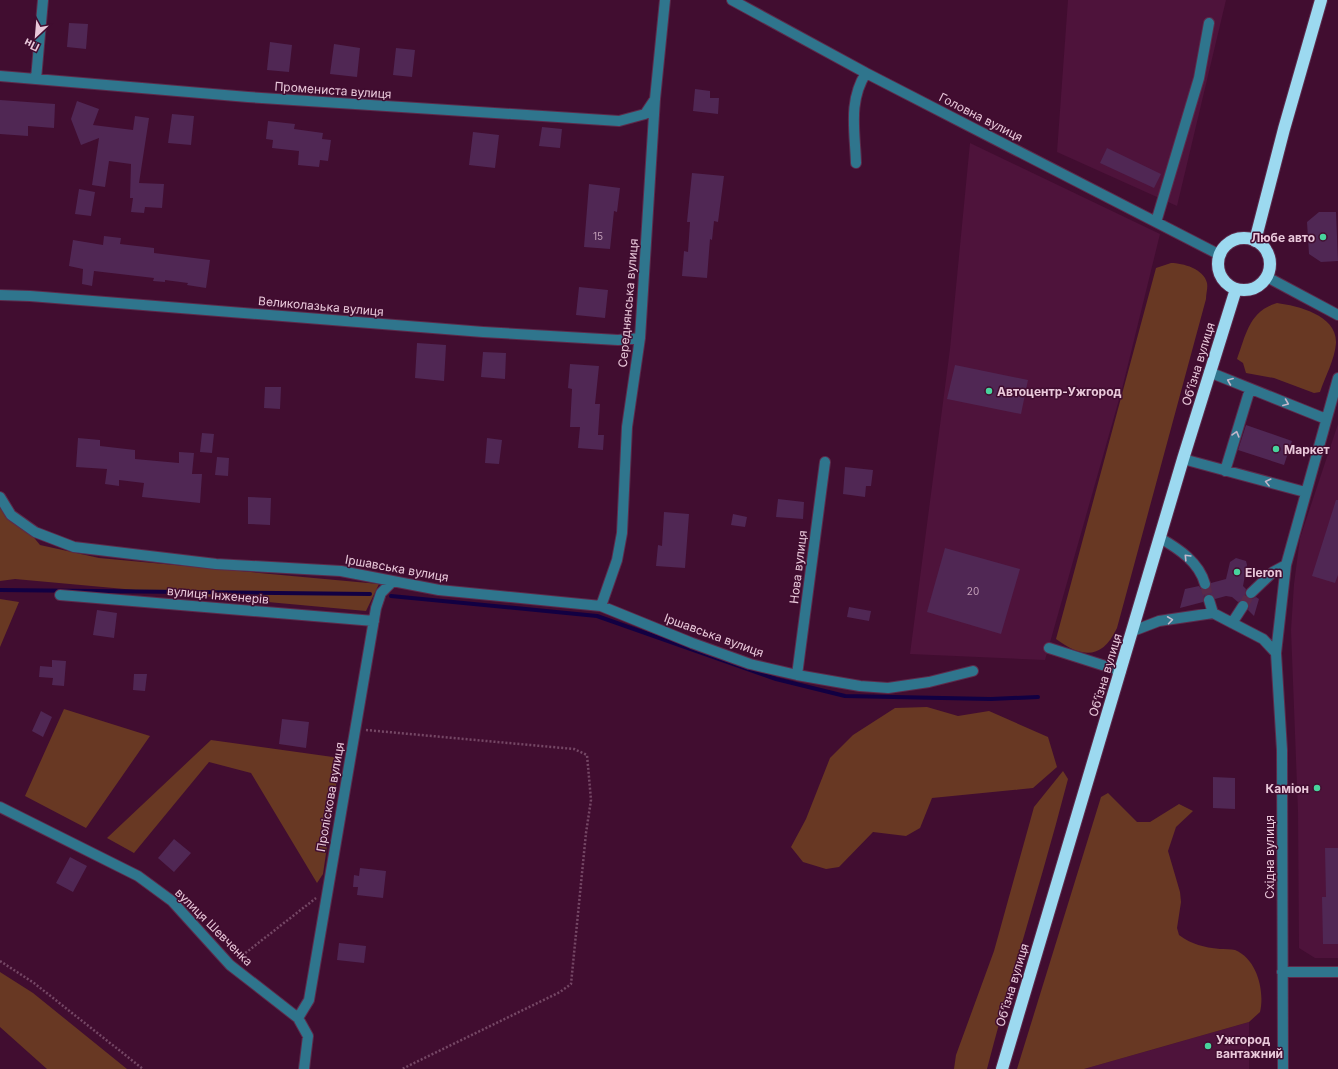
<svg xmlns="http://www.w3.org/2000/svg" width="1338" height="1069" viewBox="0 0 1338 1069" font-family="Inter,sans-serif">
  <rect width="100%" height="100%" fill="#410d30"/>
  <path fill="#4e133b" d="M1068,0H1226L1177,206L1057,152Z
    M970,143L1160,234L1122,389L1045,660L910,654L950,349Z
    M1338,424V958H1315L1299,948L1298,811L1291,630L1294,584L1300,538Z
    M1249,1022V1069H1084Z"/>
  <path fill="#683823" d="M1171,263C1183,263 1204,269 1207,283C1208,288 1206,294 1206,299L1117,628C1102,660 1082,658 1056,639L1156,268Z
    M1277,303C1298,306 1337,315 1336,343C1335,359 1325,377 1320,392L1314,393L1274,378L1246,373L1243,363L1237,359C1246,335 1249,311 1277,303Z
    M0,496L40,545L99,558L379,584L366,611L15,579L0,581Z
    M0,599L19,602L0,647Z
    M927,707L958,716L989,711L1048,737L1057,767L1033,788L932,798L920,828L906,836L873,832L839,867L826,869L803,862L791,847L806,819L830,758L853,735L895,708Z
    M64,709L150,736L86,828L25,796Z
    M211,740L340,758L323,874L317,883L251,773L209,762L134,853L107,838Z
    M1063,771L1068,779C1043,876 1012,972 987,1069H954L956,1055L994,951L1034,807Z
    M1108,793L1137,822H1150L1179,804L1193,811L1176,827L1168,851L1180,892L1181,902L1177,928L1179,935C1193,945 1203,947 1220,949C1224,949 1231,949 1235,950C1257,959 1265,991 1260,1012L1249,1022L1084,1069H1017L1101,797Z
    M0,972L33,993L127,1069H47L0,1027Z"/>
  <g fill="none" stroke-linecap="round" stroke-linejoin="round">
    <path stroke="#120042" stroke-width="4" d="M0,590L370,594
      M391,596L597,616L776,679L845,696L991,699L1038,697"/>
  </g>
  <path fill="#502754" d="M69,23L88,24L86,49L67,47Z
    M270,42L292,45L289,72L267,70Z
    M334,44L360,48L357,77L330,74Z
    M396,48L415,50L412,77L393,75Z
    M695,89L710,91V98H719L718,114L693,111Z
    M0,100L55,104L54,128L28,126V136L0,134Z
    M77,101L99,109L93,125L133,130L135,116L149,118L139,183L164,184L162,208L145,207L144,213L131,212L133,198H130L131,164L109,161L105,187L92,185L99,138L81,145L71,119Z
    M172,114L194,116L191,145L168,143Z
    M268,121L295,124L294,129L323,133L322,139L331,140L328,161L320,160L319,167L298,165L299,151L272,148L273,140L266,139Z
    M542,127L562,129L560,148L539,146Z
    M473,132L499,135L495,168L469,165Z
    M1107,148L1161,174L1154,188L1100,163Z
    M692,173L724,176L718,222L714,221L712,240L710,239L707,278L682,276L684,251L688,252L690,222H687Z
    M589,184L620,188L617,212L614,211L610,249L584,247Z
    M79,189L95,192L91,216L75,214Z
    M1319,212H1336L1338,261L1321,262L1309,254L1307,222Z
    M104,236L121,238L120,244L154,248V253L210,260L206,288L187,285L188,283L165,280V282L153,281L154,278L94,271L92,286L82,284L83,269L69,266L73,240L103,245Z
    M579,287L608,290L605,318L576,315Z
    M417,343L446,345L444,381L415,378Z
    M483,352L506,353L505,379L481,377Z
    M570,364L599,366L595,404H600L598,435H604L603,450L578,448L580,427H570L572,389L568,388Z
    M955,365L1028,380L1021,414L947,399Z
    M265,387H281L280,409L264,408Z
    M1246,425L1292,441L1284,465L1238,450Z
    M202,433L214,434L212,453L200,452Z
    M78,438L100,440V446L135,450V459L179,463V452L194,453L192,474H202L200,503L142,497L144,483L119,480V486L105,484L107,469L76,467Z
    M487,438L502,440L499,464L485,463Z
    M217,457L229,458L228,476L215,475Z
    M845,467L873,470L871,486H866L865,497L843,494Z
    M248,497L271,498L270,525L248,524Z
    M778,499L804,502L803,519L776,517Z
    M1336,500H1338V575L1335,583L1312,576Z
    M664,512L689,514L685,568L656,566L658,545L662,546Z
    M733,514L747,517L745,527L731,525Z
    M945,548L1020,569L1001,634L927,612Z
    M1236,558L1246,561L1247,565L1243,586L1246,589L1245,594L1246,597L1252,599L1256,597L1259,599L1254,616L1248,610L1249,606L1246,600L1238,602L1232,597L1226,596L1215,599L1210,594L1204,596L1203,602L1180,608L1185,589L1199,586L1201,589L1207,590L1210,588L1211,583L1226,579L1230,562Z
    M849,607L871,611L869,621L847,617Z
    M97,610L117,613L114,638L93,635Z
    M52,660L66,661L64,686L52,685L53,678L39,677L40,666L52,667Z
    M134,674H147L145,691L133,690Z
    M41,711L52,717L43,737L32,731Z
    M282,719L309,722L306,748L279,744Z
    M1213,777L1235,778V809L1213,808Z
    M174,839L191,853L174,872L158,858Z
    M1325,848H1338V944H1323L1322,897H1326Z
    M70,857L87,866L73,892L56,883Z
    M360,868L386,871L383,898L357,895L358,887H353L354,875L359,876Z
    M339,943L366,946L364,963L337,960Z"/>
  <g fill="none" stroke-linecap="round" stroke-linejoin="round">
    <path stroke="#5a294a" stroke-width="10" stroke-dasharray="10 5" stroke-linecap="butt" d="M1205,584L1209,600
      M1243,606L1251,593"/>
    <g stroke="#5c2b4b" stroke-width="12">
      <path id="minor" d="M732,0L866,73L1220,255
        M0,76L248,97L619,121L645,114L655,99
        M36,79L43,0
        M856,163C855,131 848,101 866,73
        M1156,222L1199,78L1209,23
        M1267,277L1338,315
        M0,295L30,296L483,332L618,340L640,338
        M1209,372L1326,419
        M1183,459L1305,492
        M1225,471L1250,389
        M0,497L11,515L35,532L74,547L216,564L341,571L439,590L601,606L692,643L750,664L797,675L860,686L888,688L929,682L973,671
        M1160,538C1179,549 1199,562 1205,584
        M1251,593L1273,572L1286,565
        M60,595L374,621
        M1209,600L1213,613
        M601,606L617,560L622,533L627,427L640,338L655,99L665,0
        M1232,623L1243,606
        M1133,631L1159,621L1213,613L1263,639L1276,653
        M1049,648L1121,671
        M797,675L825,462
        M0,807L138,876L172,901L230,965L298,1018L308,1036L304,1069
        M1282,972H1338
        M298,1018L309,1000L376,608L381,593L392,582
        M1283,1069L1282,750L1276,653L1286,565L1338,378"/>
    </g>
    <g stroke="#5c2b4b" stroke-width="14">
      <path id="highway" d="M1218 264a26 26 0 1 1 52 0a26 26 0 1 1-52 0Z
        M1255,241L1284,129L1321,0
        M1002,1069L1183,459L1236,289"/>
    </g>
    <path stroke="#754765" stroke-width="2.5" stroke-dasharray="2 2" stroke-linecap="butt" d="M366,730L574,749L587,755L591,800L586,833L571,984L560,992L402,1069
      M239,958L316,898
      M0,961L34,983L143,1069"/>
    <use href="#minor" stroke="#2f758d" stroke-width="10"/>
    <use href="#highway" stroke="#9cd9f0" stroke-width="12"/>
  </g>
  <defs><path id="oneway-chevron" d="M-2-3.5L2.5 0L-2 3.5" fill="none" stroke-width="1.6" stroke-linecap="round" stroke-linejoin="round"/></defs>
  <g stroke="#c4b7cb">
    <use href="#oneway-chevron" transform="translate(1230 381) rotate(-158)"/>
    <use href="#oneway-chevron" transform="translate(1286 403) rotate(22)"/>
    <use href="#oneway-chevron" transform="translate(1236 434) rotate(-74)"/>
    <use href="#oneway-chevron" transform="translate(1268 482) rotate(-166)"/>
    <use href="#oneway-chevron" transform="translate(1187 557) rotate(-134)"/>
    <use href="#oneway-chevron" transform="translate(1170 620) rotate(-8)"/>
  </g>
  <g fill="#48d49d" stroke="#410d30" stroke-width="1.5">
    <circle cx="1323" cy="237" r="4"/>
    <circle cx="989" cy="391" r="4"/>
    <circle cx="1276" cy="449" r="4"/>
    <circle cx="1237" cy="572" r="4"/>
    <circle cx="1317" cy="788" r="4"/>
    <circle cx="1208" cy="1046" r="4"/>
  </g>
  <g text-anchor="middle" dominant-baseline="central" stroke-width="3" stroke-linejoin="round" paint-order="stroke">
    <g font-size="10" fill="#c3a0b8">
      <text x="598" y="236">15</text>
      <text x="973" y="591">20</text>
    </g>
    <g font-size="12" fill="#e9c8da" stroke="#410d30">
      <text transform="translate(333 90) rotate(4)">Промениста вулиця</text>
      <text transform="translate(981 117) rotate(27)">Головна вулиця</text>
      <text transform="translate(628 303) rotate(-85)">Середнянська вулиця</text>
      <text transform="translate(321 306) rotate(5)">Великолазька вулиця</text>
      <text transform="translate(1198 364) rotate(-73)">Обʼїзна вулиця</text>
      <text transform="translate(798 567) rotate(-83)">Нова вулиця</text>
      <text transform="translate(397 568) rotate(10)">Іршавська вулиця</text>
      <text transform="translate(218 595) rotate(5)">вулиця Інженерів</text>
      <text transform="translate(714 635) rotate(20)">Іршавська вулиця</text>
      <text transform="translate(1105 675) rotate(-73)">Обʼїзна вулиця</text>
      <text transform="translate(330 797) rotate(-80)">Проліскова вулиця</text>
      <text transform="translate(1269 857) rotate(-90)">Східна вулиця</text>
      <text transform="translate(214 927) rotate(45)">вулиця Шевченка</text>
      <text transform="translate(1012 985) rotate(-73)">Обʼїзна вулиця</text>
    </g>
    <g font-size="12" font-weight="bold" fill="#e9c8da" stroke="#410d30" text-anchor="start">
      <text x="1315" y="237" text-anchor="end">Любе авто</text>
      <text x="997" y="391">Автоцентр-Ужгород</text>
      <text x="1284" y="449">Маркет</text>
      <text x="1245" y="572">Eleron</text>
      <text x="1309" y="788" text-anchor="end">Каміон</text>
      <text x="1216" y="1039">Ужгород<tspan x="1216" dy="14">вантажний</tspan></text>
    </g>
  </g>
  <g transform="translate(36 36) rotate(206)" stroke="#410d30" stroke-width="3" paint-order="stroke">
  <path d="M0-3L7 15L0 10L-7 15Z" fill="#e9c8da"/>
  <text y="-6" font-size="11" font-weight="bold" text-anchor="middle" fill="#e9c8da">Пн</text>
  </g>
</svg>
